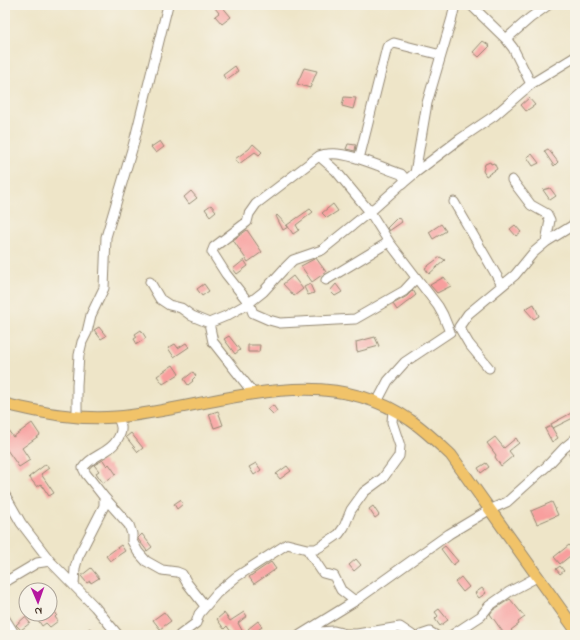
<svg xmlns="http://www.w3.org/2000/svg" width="580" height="640" viewBox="0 0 580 640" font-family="'Indie Flower',sans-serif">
  <rect width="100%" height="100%" fill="#f7f3e8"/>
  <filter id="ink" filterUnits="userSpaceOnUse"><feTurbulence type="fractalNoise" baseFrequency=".025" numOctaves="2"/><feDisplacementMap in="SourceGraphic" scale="8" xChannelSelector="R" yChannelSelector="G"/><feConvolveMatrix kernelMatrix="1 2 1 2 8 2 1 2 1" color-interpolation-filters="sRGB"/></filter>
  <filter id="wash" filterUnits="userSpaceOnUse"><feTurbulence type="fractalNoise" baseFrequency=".012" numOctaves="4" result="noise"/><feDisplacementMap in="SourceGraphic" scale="16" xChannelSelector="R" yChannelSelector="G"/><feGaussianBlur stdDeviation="0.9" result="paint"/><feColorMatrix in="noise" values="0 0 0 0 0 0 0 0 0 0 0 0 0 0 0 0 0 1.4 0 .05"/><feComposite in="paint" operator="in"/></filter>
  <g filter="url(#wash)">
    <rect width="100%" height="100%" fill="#eee5c8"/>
    <g id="blocks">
      <path fill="#f89f9e" d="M219,5H221L231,17L222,24L215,16L219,13L215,8Z
        M483,41L490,46L479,57L473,52Z
        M235,66L238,71L226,80L223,75Z
        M304,68L317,71L310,88L297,84Z
        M344,97L356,98L353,109L342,106Z
        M529,98L535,105L526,111L521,105Z
        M160,141L164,147L156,153L151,147Z
        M253,144L262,152L259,155L255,152L239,164L235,159L249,149Z
        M348,144L356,145L355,151L346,149Z
        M548,149L558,162L554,166L544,151Z
        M532,154L539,163L533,166L527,157Z
        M490,162L491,164L494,163L497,169L486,176L483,171L485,164Z
        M550,188L556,196L550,200L543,190Z
        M191,191L197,198L189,204L184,197Z
        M333,204L338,211L327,218L322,213Z
        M211,205L216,211L210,216L205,209Z
        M310,209L313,212L296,225L299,230L293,234L287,225Z
        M277,215L288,227L283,230L276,216Z
        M398,217L402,222L389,231L387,228Z
        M441,224L446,231L433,239L429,232Z
        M515,225L521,232L516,236L510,229Z
        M247,230L262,252L248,262L233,240Z
        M440,257L445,260L429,274L425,268Z
        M316,258L326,272L312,282L301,266Z
        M244,260L248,266L237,274L233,269Z
        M293,276L303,289L294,296L283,284Z
        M444,277L451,286L437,293L430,285Z
        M204,284L209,291L202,296L197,289Z
        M310,284L314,293L308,295L304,287Z
        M336,284L342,292L335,296L330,291Z
        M413,290L416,295L397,310L393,304L407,296Z
        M534,304L539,316L534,319L525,309Z
        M99,327L106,336L101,339L94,330Z
        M141,330L146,338L137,344L134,339L137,337L135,334Z
        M229,336L240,350L235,354L224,339Z
        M375,337L379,346L357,352L356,342Z
        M186,343L189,347L174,357L168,348L175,344L178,348Z
        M248,345H260L259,352H248Z
        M173,365L179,374L163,384L157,376Z
        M193,372L196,376L192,380L193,381L188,385L184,379Z
        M273,405L277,411L273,414L268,409Z
        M218,411L223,425L214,428L209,414Z
        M575,411V417L553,428L551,424Z
        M32,423L40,435L22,448L30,460L19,467L5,447V426L13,437Z
        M551,426L558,438L552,442L545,429Z
        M131,433L143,448L138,452L126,437Z
        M495,437L504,448L516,438L519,443L509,451L513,456L501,466L495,457L496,455L487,443Z
        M575,451V465L569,453Z
        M103,460L107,466L109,464L116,474L103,483L96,473L99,471L94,465Z
        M256,463L261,470L254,475L249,467Z
        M486,463L489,467L481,473L478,468Z
        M46,464L49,468L41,474L54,493L49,496L41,484L37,487L29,477Z
        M287,466L291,471L280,479L276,474Z
        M180,500L183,504L177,509L174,504Z
        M552,502L558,515L537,524L531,511Z
        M373,506L379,515L375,518L369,509Z
        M142,534L152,547L147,551L138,539V538Z
        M121,545L125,551L110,561L106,556Z
        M569,545L575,552L560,564L554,557Z
        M445,546L458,561L453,565L441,549Z
        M356,559L361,565L354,571L349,565Z
        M271,562L276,569L254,584L249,577Z
        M560,566L564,571L560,574L556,569Z
        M91,568L99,578L91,583L90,581L87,583L81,576Z
        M461,577L469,587L463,592L455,582Z
        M482,588L486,593L479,598L475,593Z
        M510,599L525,617L518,622L519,624L511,630L513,633L509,635H505L490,614L493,610Z
        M50,604L57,615L55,617L58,621L50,627L46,623L42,626L34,614H40L44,619L50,615Z
        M439,609L448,620L440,626L435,619L438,616L435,612Z
        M164,612L171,621L160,629L153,620Z
        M244,612L247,616L238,623L244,634L242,635H233L227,626L224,629L217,619L224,613L230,621Z
        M25,617L30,623L21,630L16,625Z
        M258,621L262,627L252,634L248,629Z
        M90,628L94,635H86L84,632Z"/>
    </g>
  </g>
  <g filter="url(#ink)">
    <use href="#blocks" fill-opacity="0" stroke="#948873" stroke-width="1"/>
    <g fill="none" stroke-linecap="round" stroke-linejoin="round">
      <g stroke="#948873" stroke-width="11">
        <path id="minor" d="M506,39L530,18L548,5
          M531,84L575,57
          M319,156L336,171L370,212L389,242L438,306L443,315L450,332L405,362L388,381L377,402
          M359,159L387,47L394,43L441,55
          M415,173L460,139L494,116L531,84L513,48L506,39L471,5
          M512,180L531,205L547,214L550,220L546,242
          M402,184L415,173L427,103L452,18L455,5
          M454,202L502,285
          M370,212L406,180L401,174C383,168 347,151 328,154C325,154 322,155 319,156L256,204L249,214L247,222L214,247L212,252L226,274L249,303L253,313L269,320L280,323L355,319L404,291L416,278
          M326,280L389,242
          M150,282L160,299L169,305L181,308L192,316L209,323L226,316L249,303L263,292L284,269L293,260L322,250L374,208
          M209,323L213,342L254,394
          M489,368L469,344L459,327L468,314L515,275L533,253L546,242L575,224
          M77,417V385L79,355L82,342L87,332L91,315L104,288L106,237L133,146L168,5
          M5,495L21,523L50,561L95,607L118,635
          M104,497L129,525L132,534V541L138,552L146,561L162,570L177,572L182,574L187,583L205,606
          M307,549L323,573L334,576L341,590L355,601
          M5,582L37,563L50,561
          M74,585L75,568L78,557L104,506V497L86,474L83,468C91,455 109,454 117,440C123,431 122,425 117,417
          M5,619L15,635
          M307,631L319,632L334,631L346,634H357L400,627L412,635
          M180,635L196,623L199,614L217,593L236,577L287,544L307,549H316L323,545L339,534L344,527L351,510L364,492L383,478L399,456L400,446L392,422L393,410
          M300,635L355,601L449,534L489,510L507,502L547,466L564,448L575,439
          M421,635L430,632L435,635
          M452,635L481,616L489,606L509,592L537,577"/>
      </g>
      <g stroke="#948873" stroke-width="13">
        <path id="major" d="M5,404C43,413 76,420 116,417C213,409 320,357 410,420C425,430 438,443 451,455L575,629"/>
      </g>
      <use href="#minor" stroke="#fff" stroke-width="9"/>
      <use href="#major" stroke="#f1c369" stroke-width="11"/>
    </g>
  </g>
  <rect width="580" height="640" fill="none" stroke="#f7f3e8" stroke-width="20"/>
  <g transform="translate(38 602) rotate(178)"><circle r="19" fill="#f7f3e8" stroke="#aca397"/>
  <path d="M0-3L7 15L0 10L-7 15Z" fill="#b5179e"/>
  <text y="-6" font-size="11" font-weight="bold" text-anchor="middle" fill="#3b2a1e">N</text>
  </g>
</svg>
